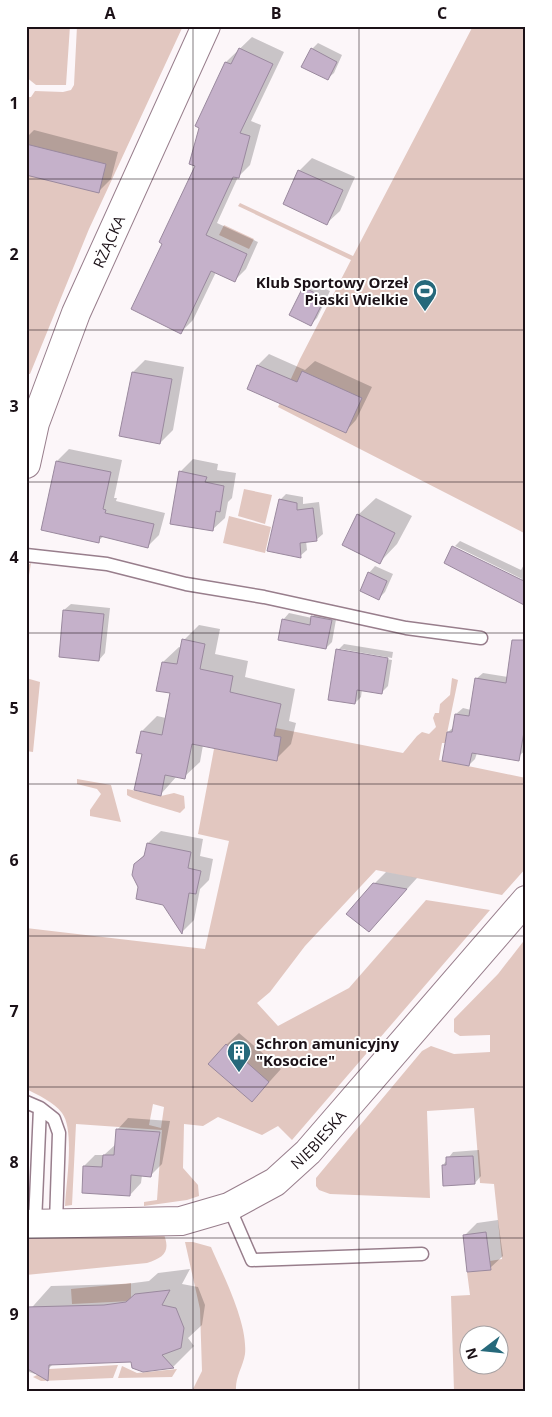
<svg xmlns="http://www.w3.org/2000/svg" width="552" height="1417" viewBox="0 0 552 1417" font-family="'Open Sans',sans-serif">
  <rect width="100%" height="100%" fill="#fcf6f9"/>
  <path fill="#e2c7c0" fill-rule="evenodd" d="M26,26H70L66,85H36L26,77Z
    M77,26H183L89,229L30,374H26V97H31L35,91L63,92L71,90L74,85Z
    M473,26H526V534L278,407L300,359L351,260L238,206L240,203L353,256Z
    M224,225L254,239L249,249L219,235Z
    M244,489L272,495L265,524L238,516Z
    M229,516L271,527L265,553L223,543Z
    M31,563L29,575L26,655V566Z
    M26,678L40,682L33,752L26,751Z
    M452,678L458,680L445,743H442L439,760L526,778V868L502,895L376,870L305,946L270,992L257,1003L278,1026L349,988L426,900L490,910L292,1140L278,1126L262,1135L218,1117L203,1126L184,1124L183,1168L198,1185L199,1196L187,1200L144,1206V1202L157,1200L162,1130L76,1124L72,1205L65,1206C66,1184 75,1130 62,1113C54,1102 38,1095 26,1089V928L205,949L229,841L198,834L220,717L403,753L417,736L422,732L429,734L436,727L433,718L435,713H439L440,704L450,695ZM153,1104L164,1107L161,1128L149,1125Z
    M77,779L111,785L121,822L90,816V810L101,794L97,789L77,784Z
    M127,789L161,796L174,793L184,796L185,808L180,813C171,810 131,799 127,795Z
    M526,938V1391H454L451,1296L470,1295L467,1272L491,1269L490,1261L502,1259L494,1184L480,1183L474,1108L427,1111L430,1198L330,1194L319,1190L316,1186V1178L422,1051L431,1046L454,1054L490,1052V1035L460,1036L454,1032V1019L498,974ZM470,1334H500V1364H470Z
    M163,1232C171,1251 165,1257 147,1263L26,1275V1238Z
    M185,1242H193L211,1247C223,1275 248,1323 245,1354C243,1367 235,1377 236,1391H145L193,1389L202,1371L200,1309Z
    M131,1283V1301L72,1304L71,1289Z
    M118,1365L113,1378L41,1381L33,1377L49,1369Z
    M122,1366L137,1373L177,1369L172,1377L118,1378Z"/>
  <path fill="#0003" d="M252,37L284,52L251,121L261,125L250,165L238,177L217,223L258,242L246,269L235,280L216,272L193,320L181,332L164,243L197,165L201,127L197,125L226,62Z
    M318,43L342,55L334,73L327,79L312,49Z
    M34,130L118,152L111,179L98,192L26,174V138Z
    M312,158L355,177L340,211L327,223L299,171Z
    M310,282L330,291L317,318L311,324L304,288Z
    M269,354L305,370L315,361L372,387L356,420L345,432L248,388L258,365Z
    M145,360L184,367L173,430L160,443L133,372Z
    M69,449L122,460L114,498H117L116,501L165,513L159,535L147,547L104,536L98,541L57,461Z
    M193,459L218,464L217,470L236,473L232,498L228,502L225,518L212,530L180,472Z
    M286,494L303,497V504L319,502L323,534L316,540L306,541L307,550L300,556L280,500Z
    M376,498L412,516L397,544L380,562L358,515Z
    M460,541L521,570L526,561V605L446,562L454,547L521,581L522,579L455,546Z
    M375,566L393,574L385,592L379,598L369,573Z
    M71,604L110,608L105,653L99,660L64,610Z
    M319,610L337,614L332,642L326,648L283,620L289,613L312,618Z
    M199,625L220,629L215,654L248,661L245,677L295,689L289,721L296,723L291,744L276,759L203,745L200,762L184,777L177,776L161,794L143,753L142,731L157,716L166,718L171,692L163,662L179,647L182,648L184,640Z
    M344,644L393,652L392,658L341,649V651L392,660L388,686L381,693L362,689L361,697L355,703L338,650Z
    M526,671V750L515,759L477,753L475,759L469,765L448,732L455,726L456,714L463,708L471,710L476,679L483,673L508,677Z
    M161,831L203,839L200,856L213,859L209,880L200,889L194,920L182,932L164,904L139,887L135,864L146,853L148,843Z
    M386,872L417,878L380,919L374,884Z
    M239,1033L281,1069L252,1101L226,1045Z
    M128,1118L170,1121L162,1164L150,1176L142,1175L141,1183L130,1195L84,1166L95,1155H104L116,1144L117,1130Z
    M479,1150L481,1176L475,1183L443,1165L453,1152Z
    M498,1220L503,1256L490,1268L464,1236L477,1223Z
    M190,1269L182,1284L198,1287L205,1305L202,1325L188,1338L194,1346L173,1367L143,1370L132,1361L53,1364L48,1369L35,1374L26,1371V1314L51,1286L126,1284L149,1281L158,1273Z"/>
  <path fill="#c5b1ca" stroke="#9a899e" d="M239,48L273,64L240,133L250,136L239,178L233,177L206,235L247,254L235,282L211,271L181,334L131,309L162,244L159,242L195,166L189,164L199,128L195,126L225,62L231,64Z
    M311,48L337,62L328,80L301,67Z
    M26,144L106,164L99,193L26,175Z
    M298,170L343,190L327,225L283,204Z
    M303,287L325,298L311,326L289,315Z
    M257,365L297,382L302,371L362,398L346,433L247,389Z
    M132,372L172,379L160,444L119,436Z
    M56,461L111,472L103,509L106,510L105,513L154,524L148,548L100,536L99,543L41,530Z
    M179,471L207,477L205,482L224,486L220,512L216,511L213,531L170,524Z
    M279,499L297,503V510L313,508L317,541L300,543L301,558L267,551Z
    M357,514L395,533L380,564L342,545Z
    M452,546L526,582V606L444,563Z
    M368,572L387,581L379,600L360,591Z
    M63,610L104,614L99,661L59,657Z
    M311,616L332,620L326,649L278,640L282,619L310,625Z
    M182,639L205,644L200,669L233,676L230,692L281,704L274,736L281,737L277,761L192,744L185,779L165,775L161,796L134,790L142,754L136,753L141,731L162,735L170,693L156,691L162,662L177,664Z
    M512,640H526V720L519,761L472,753L469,766L442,761L447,732H452L455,714L469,716L475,678L506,683Z
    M336,649L388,658L382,694L357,690L355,704L328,700Z
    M147,843L191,852L188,868L201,871L196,894L189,893L182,934L163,905L136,899L138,887L132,875L134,864L144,856Z
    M373,883L407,889L369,932L346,914Z
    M226,1044L269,1082L252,1102L208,1064Z
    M116,1129L160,1132L151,1177L131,1175L130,1196L82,1193L83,1166L102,1167L103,1155H114Z
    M473,1156L475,1184L443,1186L442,1165H446V1157Z
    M486,1232L491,1270L467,1272L463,1235Z
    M170,1290L162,1305L176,1308L184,1328L181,1348L162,1355L174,1368L143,1372L132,1368L131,1362L49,1365L48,1381L26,1368V1307L104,1305L126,1302L135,1294Z"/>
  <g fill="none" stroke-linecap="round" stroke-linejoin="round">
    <g stroke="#987e8c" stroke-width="15">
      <path id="service" d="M26,555L107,564L186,584L264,597L406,628L481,638
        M26,1102L40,1108L35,1223
        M40,1108L54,1119L59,1133L56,1223
        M229,1207L252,1260L422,1254"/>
    </g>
    <g stroke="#987e8c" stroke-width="30">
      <g id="tertiary">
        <path id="s1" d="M26,464L35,423L76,313L206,26"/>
        <path id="s2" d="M26,1224L181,1221L229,1207L275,1182L308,1152L526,900"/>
      </g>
    </g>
    <use href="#service" stroke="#fff" stroke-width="12"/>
    <use href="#tertiary" stroke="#fff" stroke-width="28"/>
  </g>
  <path fill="none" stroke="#1b1117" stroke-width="1" stroke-opacity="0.55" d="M193,26V1391M359,26V1391M26,179H526M26,330H526M26,482H526M26,633H526M26,784H526M26,936H526M26,1087H526M26,1238H526"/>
  <defs>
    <g id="stadium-pin" transform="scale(1.25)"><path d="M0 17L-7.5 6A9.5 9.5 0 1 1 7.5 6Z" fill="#26697b" stroke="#fff"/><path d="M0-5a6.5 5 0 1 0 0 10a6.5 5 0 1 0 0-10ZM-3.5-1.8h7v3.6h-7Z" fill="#fff"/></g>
    <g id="building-pin" transform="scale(1.25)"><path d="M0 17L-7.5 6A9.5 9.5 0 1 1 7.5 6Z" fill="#26697b" stroke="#fff"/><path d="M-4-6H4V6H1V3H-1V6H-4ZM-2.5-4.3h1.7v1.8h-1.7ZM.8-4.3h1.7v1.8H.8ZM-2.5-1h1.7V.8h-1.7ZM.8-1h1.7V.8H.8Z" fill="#fff"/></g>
  </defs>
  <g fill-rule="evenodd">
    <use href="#stadium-pin" x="425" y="291"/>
    <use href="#building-pin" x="239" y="1052"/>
  </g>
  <g text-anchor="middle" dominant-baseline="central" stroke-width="4" stroke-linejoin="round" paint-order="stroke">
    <g font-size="15" fill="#1b1117" stroke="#fff">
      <text stroke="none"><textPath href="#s1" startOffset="238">RŻĄCKA</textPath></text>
      <text stroke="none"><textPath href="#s2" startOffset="318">NIEBIESKA</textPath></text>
    </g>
    <g font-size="15" font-weight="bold" fill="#1b1117" stroke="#fff" text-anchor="end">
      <text x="408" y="282">Klub Sportowy Orzeł<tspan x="408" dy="17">Piaski Wielkie</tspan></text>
      <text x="256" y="1043" text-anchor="start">Schron amunicyjny<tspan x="256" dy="17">"Kosocice"</tspan></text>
    </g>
  </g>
  <rect width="552" height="1417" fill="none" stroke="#ffffff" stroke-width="55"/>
  <g transform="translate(484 1350) rotate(254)"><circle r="24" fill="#ffffff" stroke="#a4a0a2"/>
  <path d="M0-4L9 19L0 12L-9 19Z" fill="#26697b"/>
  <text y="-8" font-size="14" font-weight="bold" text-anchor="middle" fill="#1b1117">N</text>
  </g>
  <rect x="28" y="28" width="496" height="1362" fill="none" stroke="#1b1117" stroke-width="2"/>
  <g font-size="16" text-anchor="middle" font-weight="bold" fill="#1b1117">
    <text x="110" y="19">A</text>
    <text x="276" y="19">B</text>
    <text x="442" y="19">C</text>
    <text x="14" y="109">1</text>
    <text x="14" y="260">2</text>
    <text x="14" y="412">3</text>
    <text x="14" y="563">4</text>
    <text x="14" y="714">5</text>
    <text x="14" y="866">6</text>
    <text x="14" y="1017">7</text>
    <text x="14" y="1168">8</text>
    <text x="14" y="1320">9</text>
  </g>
</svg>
